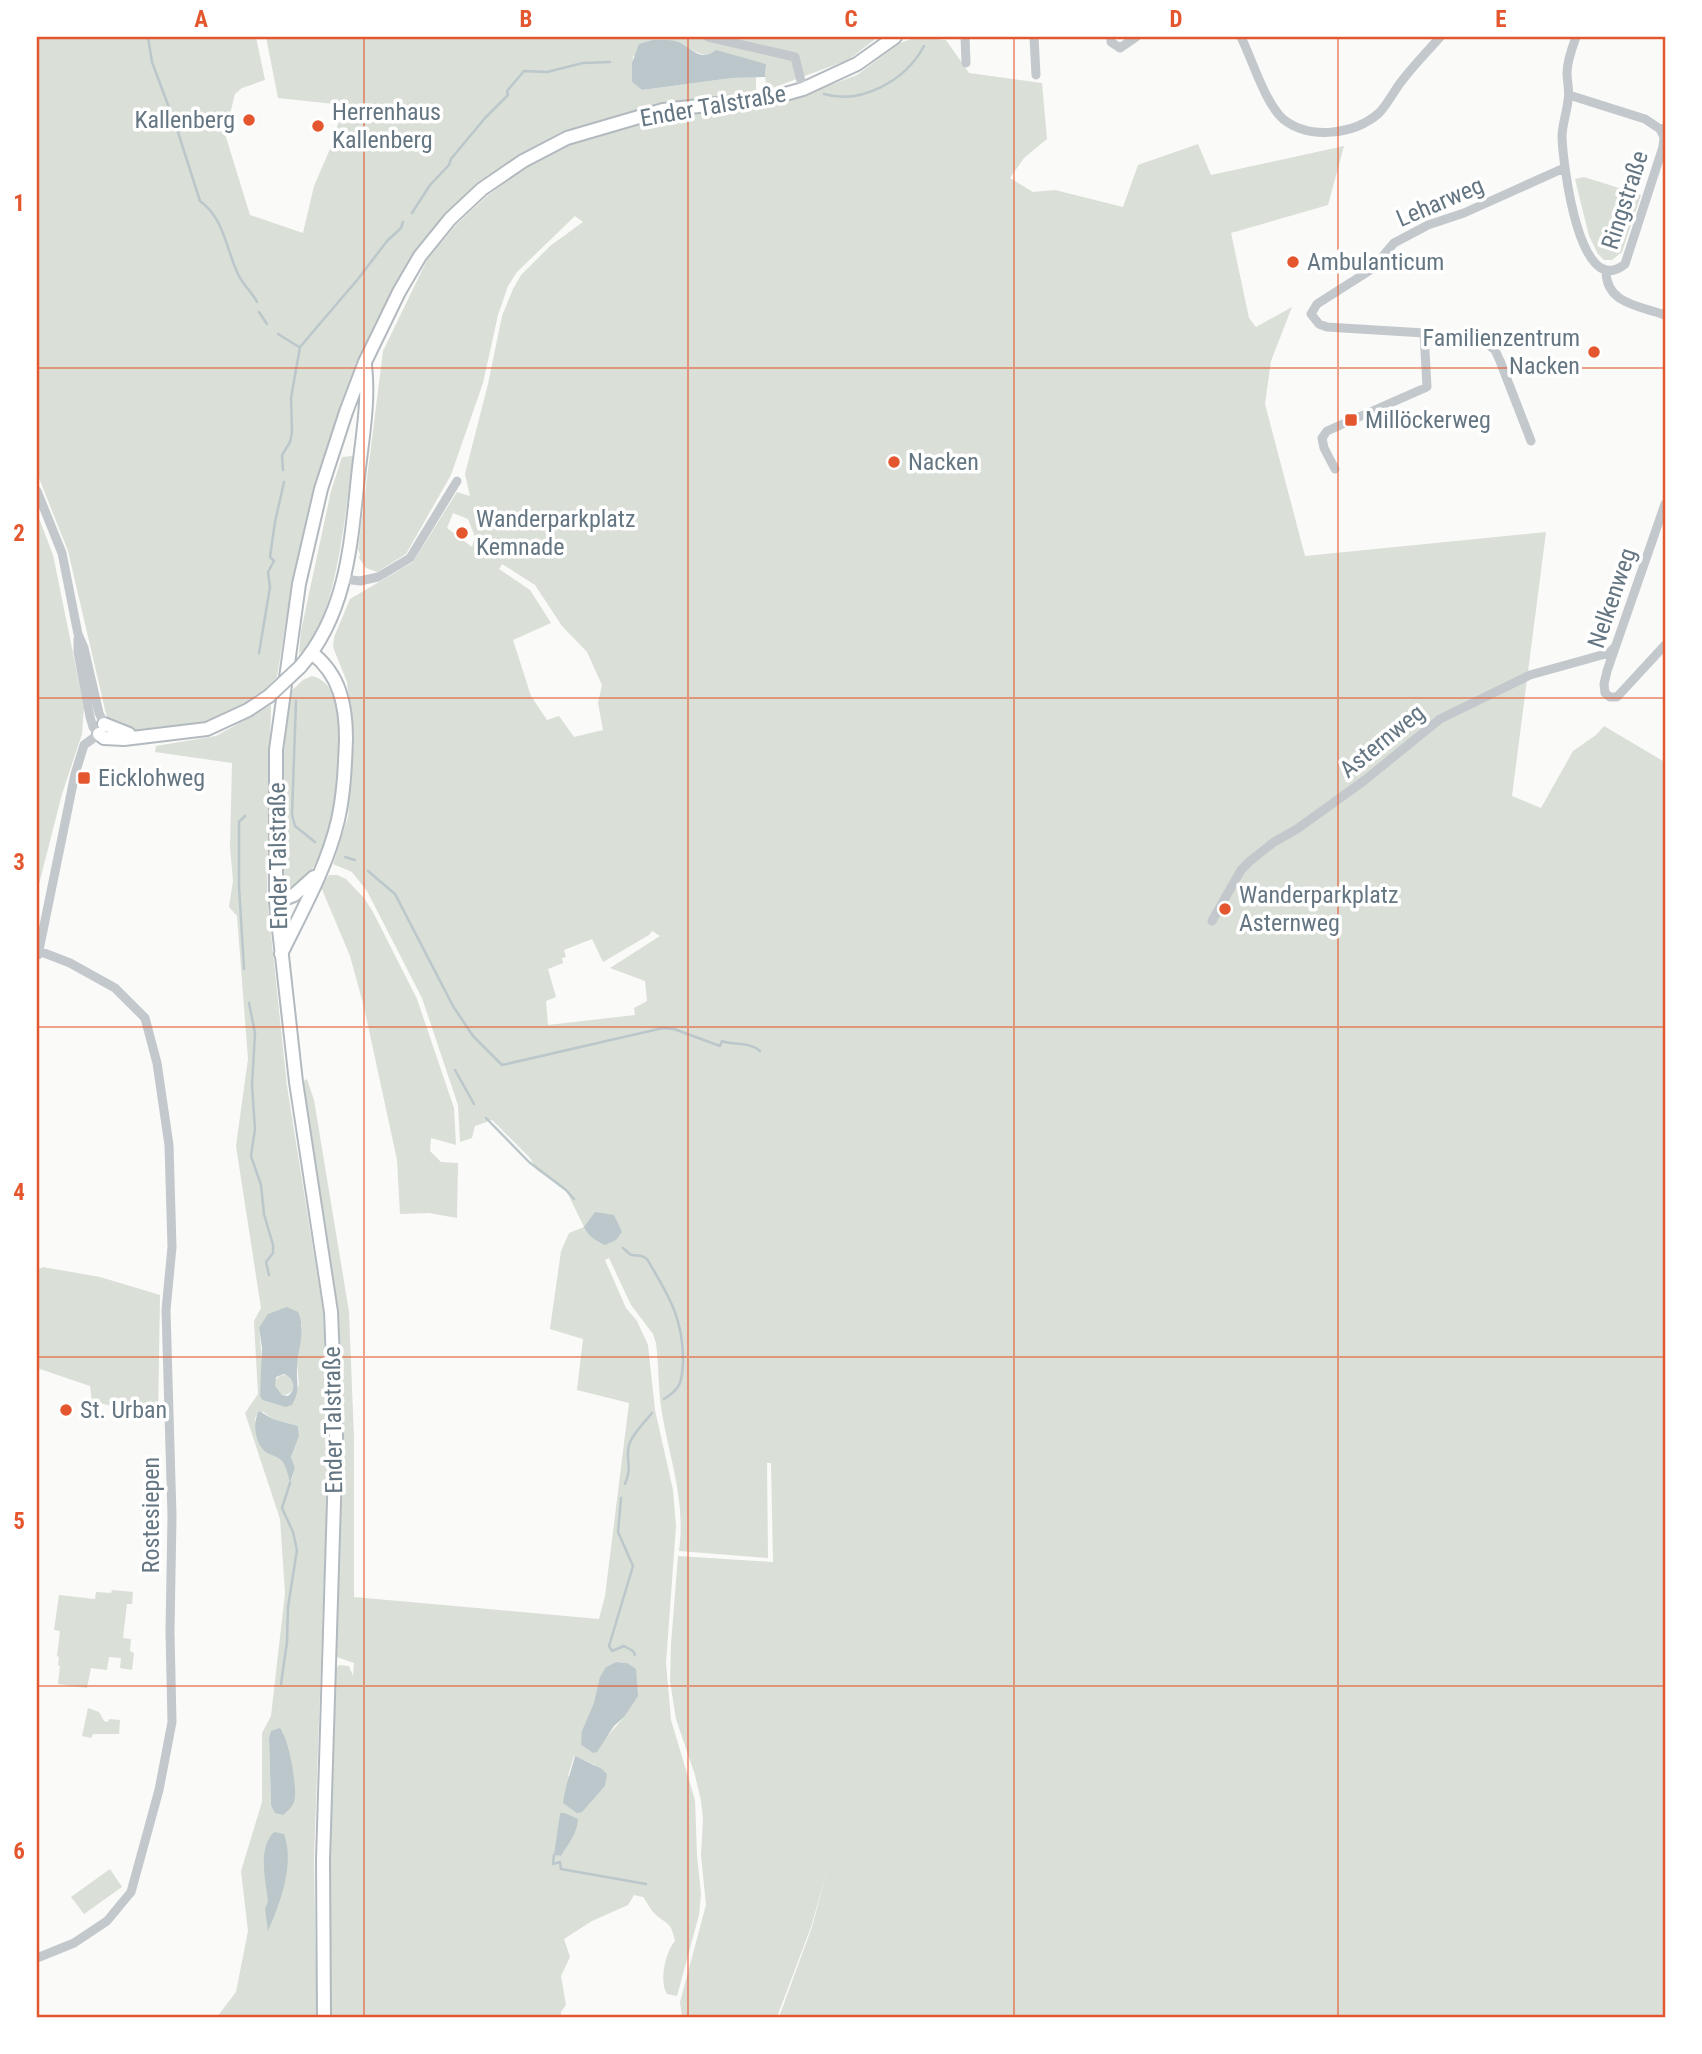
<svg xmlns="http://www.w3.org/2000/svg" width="1702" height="2054" viewBox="0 0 1702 2054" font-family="'Roboto Condensed',sans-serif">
  <rect width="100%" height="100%" fill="#fafaf8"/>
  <path fill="#dadfd7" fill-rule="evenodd" d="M37,37H256L265,80L242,88L235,94L225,134L250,215L303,233L314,186L333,142L343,105L278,98L266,37H878L848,60L767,90L765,77L766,64C738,60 703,61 681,43L633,56L632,82L642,90L732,78L756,77V93L664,105L563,131L519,155L477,183L445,214L415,251L375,323L355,370L317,486L285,627L277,677L265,689L244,703L210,720L163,731L134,730L117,727L107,718L68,551L37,473Z
    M917,37L946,40L969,73L1042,83L1047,139L1024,158L1010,178L1033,192L1055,190L1123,207L1138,165L1198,144L1211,175L1344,146L1328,205L1231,233L1249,318L1256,327L1292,307L1271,361L1265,404L1305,556L1546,532L1512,796L1541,808L1573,751L1596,735L1604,726L1663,761L1665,758V2017H779L812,1927L827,1871L811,1927L777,2017H682L680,2002L706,1905L701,1855L703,1819L701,1801L695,1775L676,1719L670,1681L671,1644L678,1556L773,1562L771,1463H767L768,1558L679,1551C686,1501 670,1461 662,1413C658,1390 659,1366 656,1343L653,1334L631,1305L609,1258L605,1260L626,1308L637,1321L648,1345L655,1410L673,1490L676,1526L666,1663L671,1720L695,1800L697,1855L701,1894L699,1915L677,1996L667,1994C659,1981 665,1953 675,1941C671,1920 666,1925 654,1913C650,1909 647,1902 643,1897L634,1895L628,1905L592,1921L564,1939L570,1957L561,1976L566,2005L561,2012V2017H331L330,1861L334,1670L339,1665L349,1666L353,1676L354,1663L334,1656L343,1438L337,1310L302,1082L307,1079L314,1100L349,1312L354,1438V1597L599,1619L605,1596L629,1403L577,1390L583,1339L550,1329L561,1251L569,1233L584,1227L566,1190L537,1170L530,1158L492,1120L475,1126L472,1138L460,1142L458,1105L422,998L367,891L352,872L333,864L348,817L354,739L347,682L333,647L334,637L350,599L413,562L457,492L470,496L465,474L488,384L502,316L513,289L521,275L550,246L583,222L575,216L517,272L508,286L498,315L483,383L451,475L406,554L377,572L366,568L359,558L360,554L358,550L383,351L427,260L456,225L487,196L526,167L569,143L665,116L770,104L809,93L857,75L900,43ZM453,513L468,519L475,537L472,547L447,528ZM502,564L535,585L562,626L587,652L602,685L598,703L603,730L574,737L559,716L547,720L531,696L513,640L551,623L530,590L499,569ZM652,931L660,936L610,968L645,981L647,1001L634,1008L635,1015L548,1025L546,1001L556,997L548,969L563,963L562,958L566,957L564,950L592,939L603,962L649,935ZM616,1662L627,1663L624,1717L593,1753L581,1745L606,1667ZM574,1756L595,1765L605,1786L594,1797L568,1776ZM560,1813H565L577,1819L561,1856L555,1855Z
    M1584,177L1641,195L1622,252L1612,260H1604L1598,254L1589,236L1575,179Z
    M353,456C347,498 336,632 299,654L301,631L331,491L342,457Z
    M37,513L53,555L84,707L82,734L62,794L37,892Z
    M312,676C348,684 339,752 337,778C336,791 337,804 333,816C328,835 321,855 311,871C304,883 295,889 284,896V750L289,693L303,680Z
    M271,705L267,896L287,1086L323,1311L329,1438L314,1860L317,2017H217L236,1992L248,1931L241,1871L262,1802V1733L271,1716L285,1593L280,1519L245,1413L258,1394L254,1321L261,1308L236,1146L248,1059L237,916L229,907L233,881L230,847L232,763L155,752L156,746L216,736ZM302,1324L297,1363L299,1385L285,1407L262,1400L260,1396L263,1372L259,1328ZM263,1412L273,1419L298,1426L299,1436L291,1457L295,1468L291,1481L287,1468L279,1457L265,1452L260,1445L255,1418L257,1415ZM271,1731L283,1732L293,1772L295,1797L271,1805L269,1738Z
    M329,875H337L346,879L364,898L373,912L417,999L454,1108L456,1145L431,1138L430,1151L441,1162L458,1163L457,1218L429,1213L400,1214L397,1160L364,1007L350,956L321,887Z
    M43,1267L100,1277L160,1295L158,1418L92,1401L90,1386L37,1368V1270Z
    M274 1385a10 10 0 1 1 20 0a10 10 0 1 1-20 0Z
    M112,1590L133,1592L132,1604H127L123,1638L131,1639L130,1651L134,1653L132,1670L120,1668L121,1658L109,1657L107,1670L91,1668L87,1688L58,1684L60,1666L58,1665L59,1657L57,1656L60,1631L54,1630L59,1595L95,1599L96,1592L111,1593Z
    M88,1708L99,1712L104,1721L108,1722L109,1719L120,1720L119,1734H93L91,1738L82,1736Z
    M110,1869L122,1887L84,1914L71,1897Z"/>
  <path fill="#bbc7cb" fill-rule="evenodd" d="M653,40C662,40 673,39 681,43C693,50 702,62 716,50L766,64L765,77L732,78L642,90L632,82V63L639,44Z
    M595,1212L614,1215L622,1232L616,1240L605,1245C595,1240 589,1237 584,1227Z
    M287,1307L298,1312C306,1330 298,1348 297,1367C296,1384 301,1388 292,1405L285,1407L262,1400L260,1396L262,1348L259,1328L268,1314ZM284,1374C294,1378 297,1389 288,1396L282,1395L275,1386L276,1377Z
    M259,1411L273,1419L298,1426L299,1436L291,1457L295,1468L290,1483C288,1475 287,1468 282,1461C277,1456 273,1456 267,1453C255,1446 252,1422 259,1411Z
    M616,1662L627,1663L636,1669L638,1696L624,1717L614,1726L597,1752L593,1753L581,1745L582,1731L594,1703L600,1677L606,1667Z
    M280,1728C289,1740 296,1781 295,1796C295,1805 289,1810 283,1815L275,1813L271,1805L269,1738L271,1731Z
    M575,1756L602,1769L607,1774L605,1786L582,1812L577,1813L563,1803C565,1786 571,1772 575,1756Z
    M560,1813H565L578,1819C577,1834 568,1844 561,1856L554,1855Z
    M274,1832L284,1834C295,1864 280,1903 268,1931L265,1909L268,1902C266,1880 257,1849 274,1832Z"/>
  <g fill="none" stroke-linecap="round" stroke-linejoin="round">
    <path stroke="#bbc7cb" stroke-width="2.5" d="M148,37L152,62L177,129L200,201C224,218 226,249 238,274C243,285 252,292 257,302
      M824,94C862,105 906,80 924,46
      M412,213L430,185L449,165L451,159L485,118L508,95L507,91L524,71L547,72L583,63L610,62
      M259,312L267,324
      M278,334L299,347
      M283,470L282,455L290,442L292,432L291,398L300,347L358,279L387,241L401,228L403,222
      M259,653L270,587L268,572L274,561L270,557L275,522L284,482
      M296,701L292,815L295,826L315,842
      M345,857L355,860
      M368,871L395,894L453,1006L473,1036L502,1065L663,1028L674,1029L720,1046L722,1041C736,1046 748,1041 760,1051
      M244,969L239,886V822L245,816
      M249,1003L255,1033L252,1085L255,1129L251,1156L261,1185L264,1214L273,1245V1253L266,1262L269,1275
      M455,1070L474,1104
      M486,1118L529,1162L566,1190L574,1199
      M623,1248L631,1255L642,1256L647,1259C669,1296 684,1320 683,1363C682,1381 681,1389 664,1399
      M625,1484C633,1465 625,1460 629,1445C632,1434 645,1422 652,1413
      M621,1498L618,1532L633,1566L609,1646L612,1651L624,1646L633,1651L635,1655
      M281,1684L287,1642L288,1607L297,1550L293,1532L282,1508L290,1483
      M554,1855L553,1864L560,1862L561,1869L646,1884"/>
    <g stroke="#b3babf" stroke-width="16">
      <path id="secondary" d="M300,667C349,611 351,538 359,468C363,434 369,400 365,365
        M104,724L129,734
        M99,734L104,738L124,739L207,729L248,710L269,696
        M276,902L294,895L314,877
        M281,954C302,911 327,867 338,820C344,793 345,766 346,739C346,705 340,675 312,653
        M324,2017L323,1860L336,1436L331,1312L296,1082L276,902V750L299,584L321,489L346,412L365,362L399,292L420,256L450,219L482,189L523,161L567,138L663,110L771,98L803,89L857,64L895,37"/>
    </g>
    <path stroke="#c3c8cc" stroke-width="9" d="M708,37L795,57L803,89
      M965,37L966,63
      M1034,37L1036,75
      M1111,37V42L1120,48L1136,37
      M1241,37C1252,59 1265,103 1283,119C1309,140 1354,135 1379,113C1387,105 1394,91 1401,82C1413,66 1427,52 1440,37
      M1576,37C1572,48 1567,61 1567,73C1567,82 1570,91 1568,100C1567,112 1562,125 1562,137C1563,163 1579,302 1625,264L1663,147L1664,137L1660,129
      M1569,95L1645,119L1660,129L1664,128
      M1606,271C1606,304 1640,306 1665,315
      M1531,441L1500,361L1495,350L1489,345L1424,333L1327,327L1319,324L1311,314L1317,304L1372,269L1394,243L1428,225L1464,213L1564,168
      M1335,469L1324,448L1322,438L1327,431L1427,387L1424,333
      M37,491L62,553L78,634L84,648L99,713L104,724L99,734L84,745L75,774L38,955
      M1665,504L1607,671L1604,684L1605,693L1610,697H1617L1665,645
      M344,579L360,581L378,577L410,558L457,481
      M78,639V652L90,717L93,727L99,734
      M1212,921L1241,870L1250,861L1274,842L1297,829L1365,780L1440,719L1530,675L1609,653L1615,647
      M37,1958L74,1943L107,1921L131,1892L159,1790L172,1722L170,1632L172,1516L166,1310L172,1247L169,1145L157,1063L145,1018L115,988L70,963L39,951"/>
    <use href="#secondary" stroke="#fff" stroke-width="12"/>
    <g stroke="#b3babf" stroke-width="16" stroke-linecap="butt">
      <path id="secondary-bridge" d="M269,696L300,667"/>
    </g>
    <use href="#secondary-bridge" stroke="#fff" stroke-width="12"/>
  </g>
  <path fill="none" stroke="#e4572e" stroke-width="2" stroke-opacity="0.55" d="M364,37V2017M688,37V2017M1014,37V2017M1338,37V2017M37,368H1665M37,698H1665M37,1027H1665M37,1357H1665M37,1686H1665"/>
  <g fill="#e4572e" stroke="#fff" stroke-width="2.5">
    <circle cx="249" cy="120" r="7"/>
    <circle cx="318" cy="126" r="7"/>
    <circle cx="1293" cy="262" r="7"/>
    <circle cx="1594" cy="352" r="7"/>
    <rect x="1344" y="413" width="14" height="14" rx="3.5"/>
    <circle cx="894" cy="462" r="7"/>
    <circle cx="462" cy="533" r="7"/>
    <rect x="77" y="771" width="14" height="14" rx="3.5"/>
    <circle cx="1225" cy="909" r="7"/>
    <circle cx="66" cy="1410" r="7"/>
  </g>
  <g text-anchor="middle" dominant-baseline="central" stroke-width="7" stroke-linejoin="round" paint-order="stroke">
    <g font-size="24" fill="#657683" stroke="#fff">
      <text transform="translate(713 106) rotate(-10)">Ender Talstraße</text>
      <text transform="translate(1625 200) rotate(-72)">Ringstraße</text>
      <text transform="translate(1440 202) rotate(-23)">Leharweg</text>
      <text transform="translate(1612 598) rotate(-71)">Nelkenweg</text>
      <text transform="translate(1382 741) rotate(-39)">Asternweg</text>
      <text transform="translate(278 856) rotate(-91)">Ender Talstraße</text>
      <text transform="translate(333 1420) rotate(-91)">Ender Talstraße</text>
      <text transform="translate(151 1515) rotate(-90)">Rostesiepen</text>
    </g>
    <g font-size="24" fill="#657683" stroke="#fff" text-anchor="start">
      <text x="332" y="112">Herrenhaus<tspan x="332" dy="28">Kallenberg</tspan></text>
      <text x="235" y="120" text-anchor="end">Kallenberg</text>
      <text x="1307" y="262">Ambulanticum</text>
      <text x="1580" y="338" text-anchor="end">Familienzentrum<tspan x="1580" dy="28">Nacken</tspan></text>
      <text x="1365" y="420">Millöckerweg</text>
      <text x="908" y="462">Nacken</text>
      <text x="476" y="519">Wanderparkplatz<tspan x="476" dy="28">Kemnade</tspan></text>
      <text x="98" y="778">Eicklohweg</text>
      <text x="1239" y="895">Wanderparkplatz<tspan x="1239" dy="28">Asternweg</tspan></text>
      <text x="80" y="1410">St. Urban</text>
    </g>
  </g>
  <rect width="1702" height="2054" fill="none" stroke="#ffffff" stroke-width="77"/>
  <rect x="38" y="38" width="1626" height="1978" fill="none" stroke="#e4572e" stroke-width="2.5"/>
  <g font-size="23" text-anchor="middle" font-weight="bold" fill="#e4572e">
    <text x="201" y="27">A</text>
    <text x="526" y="27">B</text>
    <text x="851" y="27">C</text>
    <text x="1176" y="27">D</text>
    <text x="1501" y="27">E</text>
    <text x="19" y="211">1</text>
    <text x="19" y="541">2</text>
    <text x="19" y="870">3</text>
    <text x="19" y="1200">4</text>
    <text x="19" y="1529">5</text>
    <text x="19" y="1859">6</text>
  </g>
</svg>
